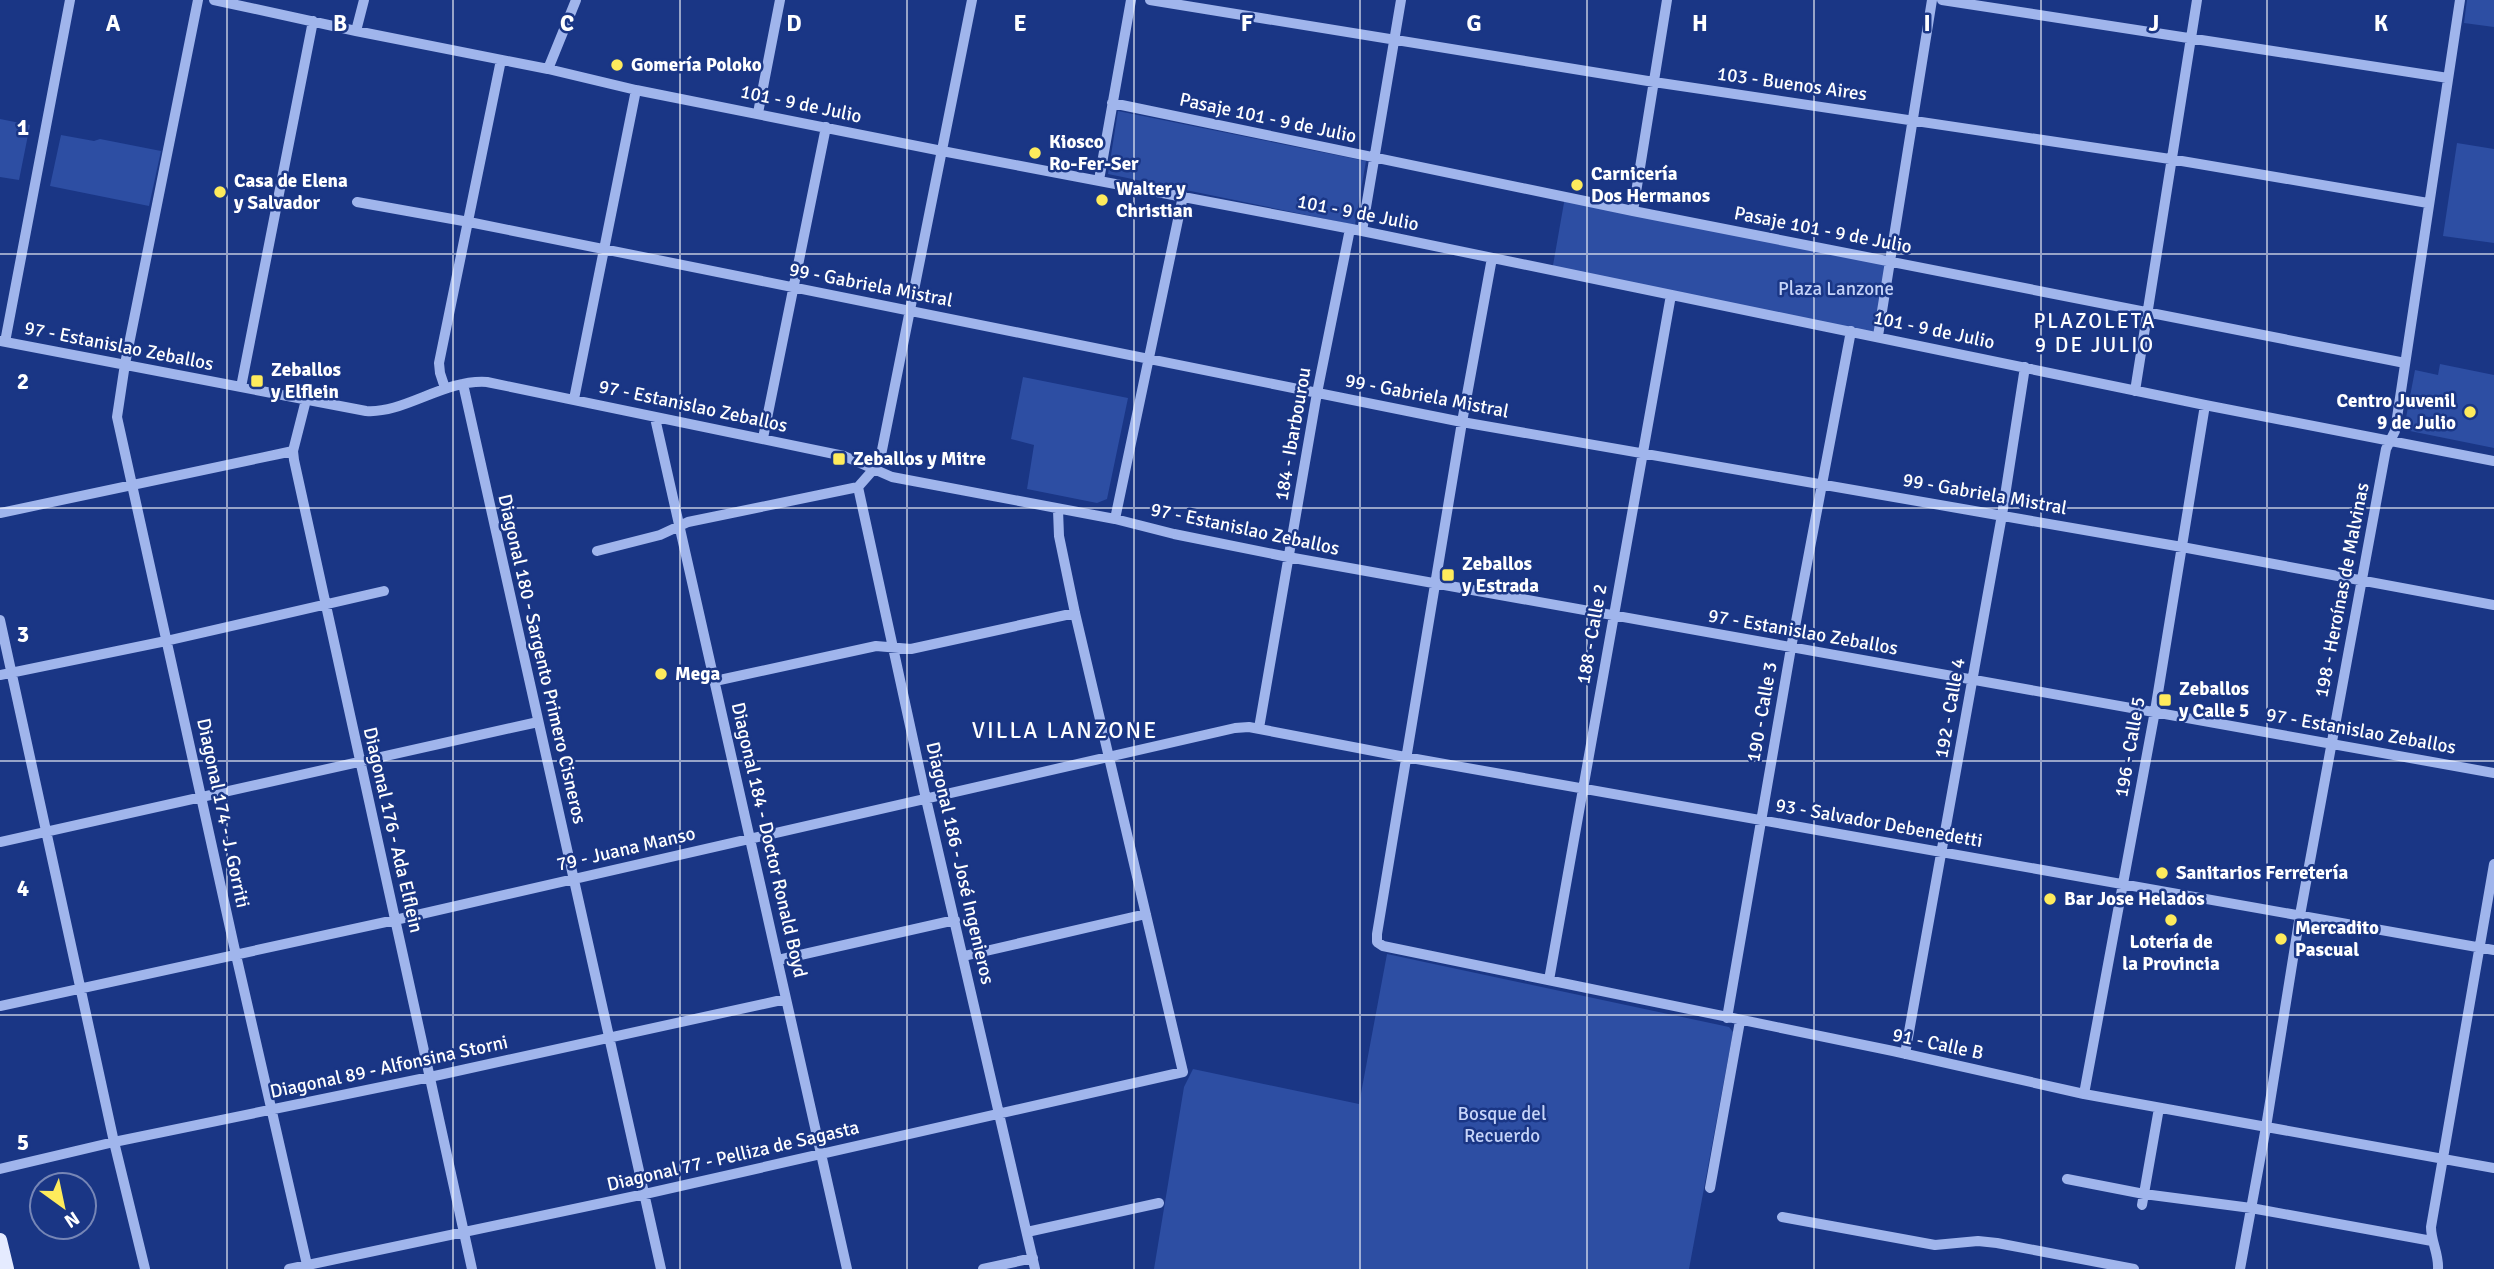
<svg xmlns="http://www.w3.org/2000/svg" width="2494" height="1269" viewBox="0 0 2494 1269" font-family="Signika,sans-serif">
  <rect width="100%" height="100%" fill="#1a3685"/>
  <path fill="#2d4ea3" d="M2467,0H2494V27L2464,23Z
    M1118,111L1366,161L1355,225L1108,174Z
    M0,119L30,125L19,180L0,177Z
    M61,135L94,141L100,139L161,151L149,206L50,186Z
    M2457,143L2494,149V243L2443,236Z
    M1565,197L1890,262L1878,336L1552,271Z
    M2440,364L2494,375V448L2410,431L2405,423L2415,370L2438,375Z
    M1023,377L1128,398L1107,499L1097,503L1027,489L1034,445L1011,439Z
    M1387,954L1729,1027L1733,1032L1689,1269H1154L1184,1087L1193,1069L1359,1104Z"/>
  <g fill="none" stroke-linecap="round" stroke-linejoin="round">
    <path stroke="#a0b5ec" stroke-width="10" d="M198,0L125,364L117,417L236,955L308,1269
      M214,0L356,31L548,69L636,90L942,151L1362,231L2205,405L2494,461
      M1150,0L1654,82L2170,159L2428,203
      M1942,0L2448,78
      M356,31L364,0
      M548,69L576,0
      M1112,103L1633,211L2405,363
      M758,113L780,0
      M1099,180L1131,0
      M357,202L469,222L1462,422L2182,547L2494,605
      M1633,211L1667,0
      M1362,231L1401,0
      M1492,258L1462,422L1377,934V942L1383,946L1893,1051L2084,1094L2494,1168
      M1878,336L1932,0
      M0,341L366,411C404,414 444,379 487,382L844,456L892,477L1115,519L1174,534L1288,557L2494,773
      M5,342L70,0
      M463,384L661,1269
      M241,387L313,21
      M445,388L440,373L439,363L501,60
      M2135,391L2197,0
      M574,399L636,90
      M306,400L293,451L294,460L472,1269
      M655,418L847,1269
      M763,438L826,127
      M858,487L926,799L1035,1269
      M858,487L873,470L881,455L972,0
      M0,513L293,451
      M1115,519L1183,196
      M597,551L660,535L688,522L858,487
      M0,620L114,1142L145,1269
      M0,675L166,641L384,591
      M715,681L876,646L911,649L1075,613
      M1259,728L1317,393L1350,229
      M0,842L538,722
      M964,956L1146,914
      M778,960L955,920
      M1549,980L1671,295
      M0,1006L395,920L1235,728L1249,727L1405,757L2494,950
      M1727,1018L1791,648L1851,331
      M1905,1054L2002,515L2025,367
      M2084,1094L2155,711L2205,405
      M0,1169L114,1142L430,1077L786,999
      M2067,1179L2144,1194L2251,1208L2432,1241
      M1710,1188L1740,1021
      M2142,1205L2159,1108
      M1782,1217L1935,1245L1978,1241L1997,1243L2134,1269
      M1027,1232L1159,1203
      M289,1269L645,1194L1183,1072L1075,613L1059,536L1058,510
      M983,1269L1033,1258
      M2240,1269L2266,1127L2300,915L2386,449L2395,431L2460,0
      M2438,1269C2439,1254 2431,1242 2431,1227L2494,864"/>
    <path stroke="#e5ebff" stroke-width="14" d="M0,1240L7,1269"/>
  </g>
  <path fill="none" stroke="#fff" stroke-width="2" stroke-opacity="0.55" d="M227,0V1269M453,0V1269M680,0V1269M907,0V1269M1134,0V1269M1360,0V1269M1587,0V1269M1814,0V1269M2041,0V1269M2267,0V1269M0,254H2494M0,508H2494M0,761H2494M0,1015H2494"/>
  <g fill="#feeb5c" stroke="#1a3685" stroke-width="2.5">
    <circle cx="617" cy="65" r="7"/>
    <circle cx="1035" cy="153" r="7"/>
    <circle cx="1577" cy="185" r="7"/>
    <circle cx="220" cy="192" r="7"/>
    <circle cx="1102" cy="200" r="7"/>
    <rect x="250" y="374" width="14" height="14" rx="3.5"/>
    <circle cx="2470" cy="412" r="7"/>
    <rect x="832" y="452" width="14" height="14" rx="3.5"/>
    <rect x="1441" y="568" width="14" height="14" rx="3.5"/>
    <circle cx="661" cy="674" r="7"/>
    <rect x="2158" y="693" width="14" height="14" rx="3.5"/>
    <circle cx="2162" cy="873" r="7"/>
    <circle cx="2050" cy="899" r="7"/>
    <circle cx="2171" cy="920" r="7"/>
    <circle cx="2281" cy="939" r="7"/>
  </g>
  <g text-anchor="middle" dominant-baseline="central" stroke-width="5" stroke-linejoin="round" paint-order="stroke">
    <g font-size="19" font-weight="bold" fill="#fff" stroke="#1a3685" text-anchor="start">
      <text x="631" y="65">Gomería Poloko</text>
      <text x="1049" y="142">Kiosco<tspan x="1049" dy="22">Ro-Fer-Ser</tspan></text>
      <text x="1591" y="174">Carnicería<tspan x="1591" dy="22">Dos Hermanos</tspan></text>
      <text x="234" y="181">Casa de Elena<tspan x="234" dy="22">y Salvador</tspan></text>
      <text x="1116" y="189">Walter y<tspan x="1116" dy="22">Christian</tspan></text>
      <text x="271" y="370">Zeballos<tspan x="271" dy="22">y Elflein</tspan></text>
      <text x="2456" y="401" text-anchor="end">Centro Juvenil<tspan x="2456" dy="22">9 de Julio</tspan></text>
      <text x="853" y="459">Zeballos y Mitre</text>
      <text x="1462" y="564">Zeballos<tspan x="1462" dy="22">y Estrada</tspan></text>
      <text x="675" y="674">Mega</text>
      <text x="2179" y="689">Zeballos<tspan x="2179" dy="22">y Calle 5</tspan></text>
      <text x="2176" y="873">Sanitarios Ferretería</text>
      <text x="2064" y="899">Bar Jose Helados</text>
      <text x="2295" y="928">Mercadito<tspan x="2295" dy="22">Pascual</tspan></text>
      <text x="2171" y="942" text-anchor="middle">Lotería de<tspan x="2171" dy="22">la Provincia</tspan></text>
    </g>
    <g font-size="19" fill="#fff" stroke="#1a3685">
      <text transform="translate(1792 84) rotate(8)">103 - Buenos Aires</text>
      <text transform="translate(801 104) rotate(12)">101 - 9 de Julio</text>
      <text transform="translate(1268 118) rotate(12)">Pasaje 101 - 9 de Julio</text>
      <text transform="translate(1358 213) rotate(11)">101 - 9 de Julio</text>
      <text transform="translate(1823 230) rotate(11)">Pasaje 101 - 9 de Julio</text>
      <text transform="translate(871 285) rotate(11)">99 - Gabriela Mistral</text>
      <text transform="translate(1934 330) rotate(12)">101 - 9 de Julio</text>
      <text transform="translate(119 346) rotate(11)">97 - Estanislao Zeballos</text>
      <text transform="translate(1427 396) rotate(11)">99 - Gabriela Mistral</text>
      <text transform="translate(693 406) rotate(12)">97 - Estanislao Zeballos</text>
      <text transform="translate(1293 434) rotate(-80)">184 - Ibarbourou</text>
      <text transform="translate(1985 494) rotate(10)">99 - Gabriela Mistral</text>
      <text transform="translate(1245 529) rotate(12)">97 - Estanislao Zeballos</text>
      <text transform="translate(2342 590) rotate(-79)">198 - Heroínas de Malvinas</text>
      <text transform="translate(1803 632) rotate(10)">97 - Estanislao Zeballos</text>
      <text transform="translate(1592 634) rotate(-80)">188 - Calle 2</text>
      <text transform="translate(542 659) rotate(77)">Diagonal 180 - Sargento Primero Cisneros</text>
      <text transform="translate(1950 708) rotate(-80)">192 - Calle 4</text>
      <text transform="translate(1762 712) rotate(-80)">190 - Calle 3</text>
      <text transform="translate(2361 731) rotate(10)">97 - Estanislao Zeballos</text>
      <text transform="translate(2130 747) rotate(-80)">196 - Calle 5</text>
      <text transform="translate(223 813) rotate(78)">Diagonal 174 - J. Gorriti</text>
      <text transform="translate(1879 823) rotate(10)">93 - Salvador Debenedetti</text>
      <text transform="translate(393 830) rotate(77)">Diagonal 176 - Ada Elflein</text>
      <text transform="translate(769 840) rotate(77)">Diagonal 184 - Doctor Ronald Boyd</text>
      <text transform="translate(626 849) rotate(-13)">79 - Juana Manso</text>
      <text transform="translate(960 863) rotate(77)">Diagonal 186 - José Ingenieros</text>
      <text transform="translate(1938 1044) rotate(12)">91 - Calle B</text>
      <text transform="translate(389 1067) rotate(-12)">Diagonal 89 - Alfonsina Storni</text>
      <text transform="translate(733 1156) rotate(-13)">Diagonal 77 - Pelliza de Sagasta</text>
    </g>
    <g font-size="19" fill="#c6d4f9" stroke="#1a3685">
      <text x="1836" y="289">Plaza Lanzone</text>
      <text x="1502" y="1114">Bosque del<tspan x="1502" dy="22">Recuerdo</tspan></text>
    </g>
    <g font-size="21" letter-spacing="2" fill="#fff" stroke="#1a3685">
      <text x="2095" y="321">PLAZOLETA<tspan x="2095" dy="24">9 DE JULIO</tspan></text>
    </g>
    <g font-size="23" letter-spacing="2" fill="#fff" stroke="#1a3685">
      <text x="1065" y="730">VILLA LANZONE</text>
    </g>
  </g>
  <g font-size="23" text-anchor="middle" font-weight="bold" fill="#fff" stroke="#1a3685" stroke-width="5" stroke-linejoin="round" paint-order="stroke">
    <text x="113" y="31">A</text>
    <text x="340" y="31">B</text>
    <text x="567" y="31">C</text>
    <text x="794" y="31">D</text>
    <text x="1020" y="31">E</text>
    <text x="1247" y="31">F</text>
    <text x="1474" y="31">G</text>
    <text x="1700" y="31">H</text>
    <text x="1927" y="31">I</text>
    <text x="2154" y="31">J</text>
    <text x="2381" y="31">K</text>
    <text x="23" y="135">1</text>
    <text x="23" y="389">2</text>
    <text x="23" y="642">3</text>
    <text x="23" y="896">4</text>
    <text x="23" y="1150">5</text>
  </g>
  <g transform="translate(63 1206) rotate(147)"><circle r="33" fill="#1a3685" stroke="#7686b6" stroke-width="2"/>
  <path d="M0-5L12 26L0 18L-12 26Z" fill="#feeb5c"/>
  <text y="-10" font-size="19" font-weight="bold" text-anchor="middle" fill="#ffffff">N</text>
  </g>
</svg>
